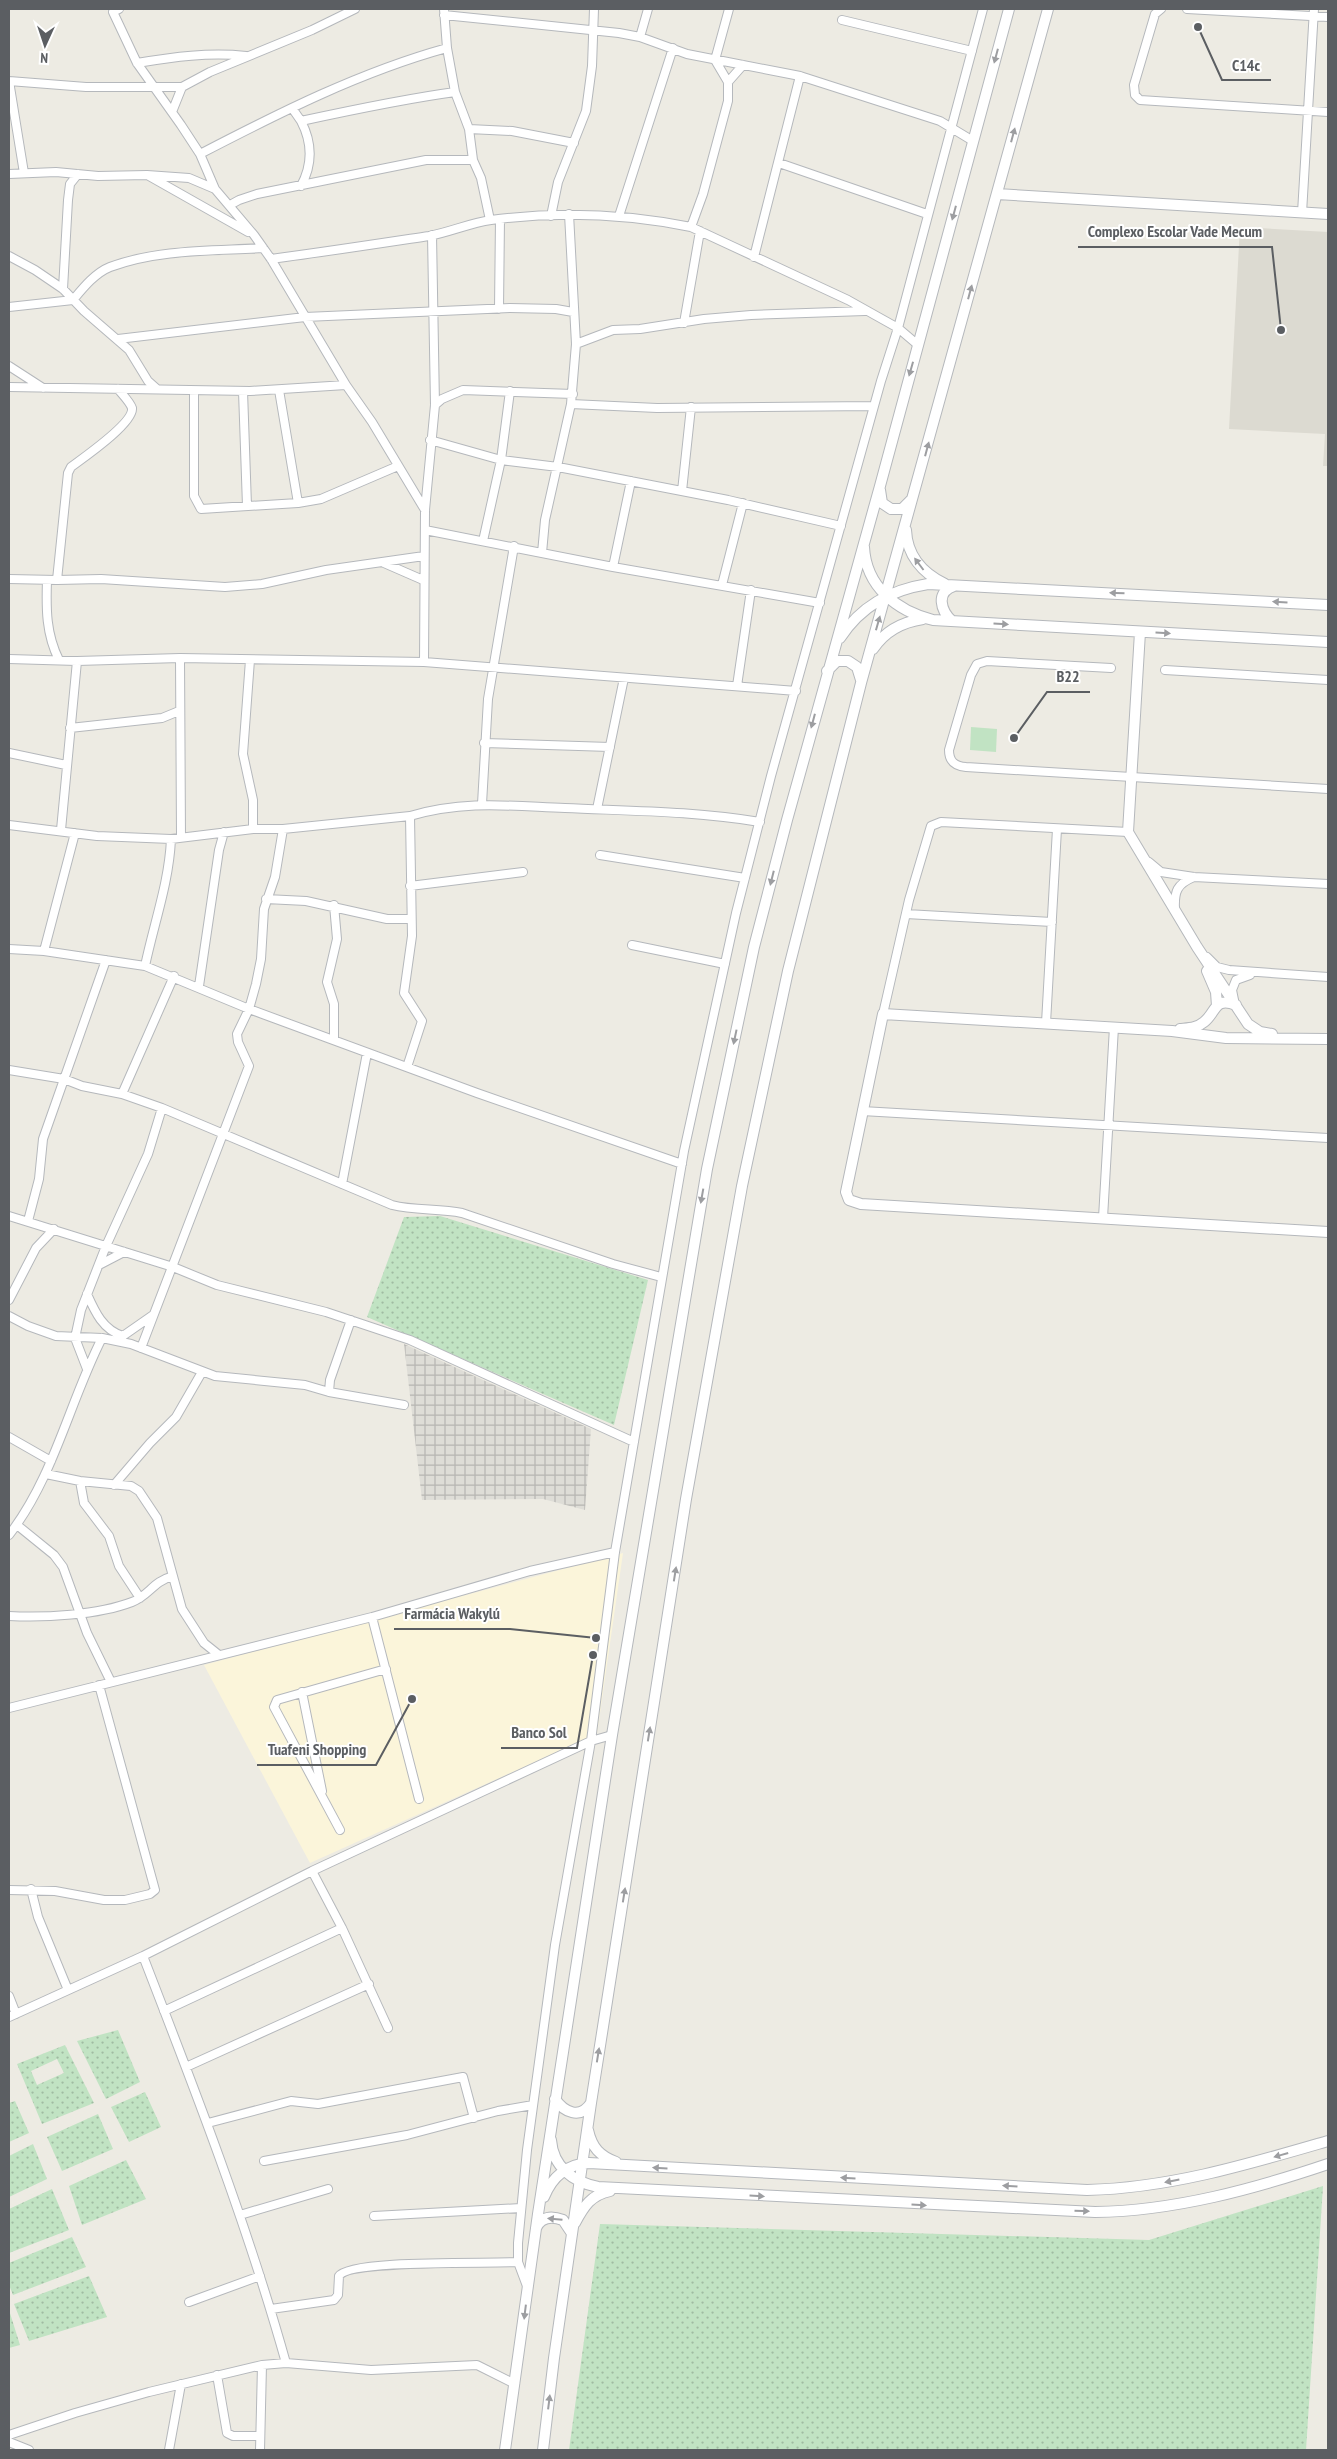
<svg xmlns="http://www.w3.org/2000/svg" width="1337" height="2459" viewBox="0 0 1337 2459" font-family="'PT Sans Narrow',sans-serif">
  <defs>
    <pattern id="industrial-grid" width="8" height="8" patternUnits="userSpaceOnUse" patternTransform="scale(1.25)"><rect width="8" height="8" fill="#deddd7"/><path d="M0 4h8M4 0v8" fill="none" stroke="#b7b6b2"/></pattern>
    <pattern id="green-dots" width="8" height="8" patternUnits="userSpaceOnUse" patternTransform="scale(1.25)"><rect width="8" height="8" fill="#c1e3c3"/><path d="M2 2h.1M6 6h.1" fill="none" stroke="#a0bba2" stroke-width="1.8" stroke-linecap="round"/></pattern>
  </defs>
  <rect width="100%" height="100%" fill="#edebe3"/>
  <path fill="#fbf5da" d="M623,1553L597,1734L310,1863L204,1665Z"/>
  <path fill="url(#industrial-grid)" d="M404,1344L591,1429L585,1510L543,1499L422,1500Z"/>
  <path fill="#dcdad1" d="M1240,227L1328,232V466H1323L1325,434L1229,429Z"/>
  <path fill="url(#green-dots)" fill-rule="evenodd" d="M440,1216L648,1280L614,1425L367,1317L404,1217Z
    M118,2030L140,2082L106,2099L77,2041Z
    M65,2045L94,2103L42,2124L17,2064ZM57,2059L64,2073L37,2085L31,2071Z
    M145,2092L161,2127L129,2142L111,2107Z
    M15,2101L29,2133L9,2142V2103Z
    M98,2114L113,2149L62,2171L47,2137Z
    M33,2144L47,2179L9,2197V2156Z
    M126,2160L146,2199L82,2225L69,2186Z
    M1323,2186L1306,2450H569L600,2224L1149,2240Z
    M52,2189L69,2230L9,2253V2209Z
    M72,2237L86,2267L13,2295L9,2285V2263Z
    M89,2276L107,2317L29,2341L14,2304Z
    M9,2310L20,2345L9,2348Z"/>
  <path fill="#c1e3c3" d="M971,727L997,729L996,752L970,750Z"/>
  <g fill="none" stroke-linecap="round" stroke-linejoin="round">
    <g stroke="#b5b8bc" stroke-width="10">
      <path id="minor" d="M119,9L113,12L137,63L181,125L200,154L215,189
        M444,9L447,48L455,92L469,129L473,160L481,178L490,220
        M1161,9L1155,14L1134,85L1135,95L1140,100L1328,112
        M1187,9L1328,17
        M444,15L619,33L640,37L687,54L800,76L940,121L973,141
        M842,20L972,51
        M640,37L648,9
        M137,63C173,57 209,52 246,56
        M9,81L86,87H182L210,72L312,30L355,9
        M9,81L24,173
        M728,82L743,65
        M292,108L301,121C352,110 403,99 455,92
        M172,112L182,87
        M301,121C312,142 313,164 301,186
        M469,129L512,131L574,143
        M200,154C279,113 360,72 447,48
        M779,163L927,214
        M9,174L56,172L98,176L147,175L189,178L215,189L254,235L271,259L346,385
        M149,176L248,232
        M230,205L239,200L257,194L426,160H473
        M1302,213L1314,9
        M569,214L576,344L571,404
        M551,216L558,182L586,111L592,66L594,9
        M619,216L673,48
        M691,227L703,194L728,101V82L715,60L729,9
        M9,256L35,270L63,289L84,311L129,350L148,381L157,389
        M754,257L800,76
        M271,259C324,252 376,244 429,236C450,232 470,223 491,220C558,211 626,214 691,227L848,300L898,328L918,345
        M63,289L68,200L70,184L78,174
        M9,307L73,300C83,288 95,273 110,267C158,249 213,251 263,248
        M499,309L500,219
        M684,323L700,231
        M118,339L305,317L510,308L556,309L573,312
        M576,344L613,330L640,329L704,319L751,315L865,311
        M9,366L43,388
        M9,387L250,391L346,385L372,422L425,510
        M279,390L298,503
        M194,391V496L201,509L298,503L321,499L398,466
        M243,391L247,506
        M435,405L442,399L463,390L573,394
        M430,440L501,460L558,467L728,500L841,526
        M682,491L691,407
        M425,530L613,567L820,603
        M483,541L501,460L510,391
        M542,553L545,520L571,404L657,408L874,406
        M384,563L423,580
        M613,567L631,481
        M9,579L57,580L101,579L225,587L262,584L326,570L424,556
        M47,580C46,609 46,634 59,660
        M57,580L68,473L71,467C83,458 134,423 132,408C130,402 122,394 118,389
        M722,585L743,503
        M180,658L181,837
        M9,659L77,661L180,658L424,662L796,691
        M250,660L243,754L253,800V829
        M424,662L425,510L435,405L432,235
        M1111,668L987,661L977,664L971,675L949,750C949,762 955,766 966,767L1328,789
        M1165,670L1328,680
        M737,686L751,590
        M70,728L162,718L179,711
        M484,743L610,747
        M9,753L66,765
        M482,804L488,699L514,546
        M597,809L624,678
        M9,825L97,836L171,839L253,829H283L410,816C465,800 510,806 565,808C631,811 695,811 760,822
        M61,830L77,661
        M600,855L745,878
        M1149,862L1161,872L1194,877L1328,884
        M410,886L523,872
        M266,899L306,901L387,919H411
        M334,905L337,939L327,982L334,1004V1039
        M1175,910C1174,891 1177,884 1194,877
        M906,914L1052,922
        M632,945L725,964
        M9,949L44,951L145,966L249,1009L477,1093L682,1164
        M44,951L75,833
        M1207,957L1217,967L1229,970L1328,977
        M145,966C154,923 169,883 171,839
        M199,986L219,850L224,832
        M1234,1000L1232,990L1236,980L1250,975
        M883,1014L909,900L931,826L941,822L1128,832
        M1046,1023L1057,829
        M407,1067L422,1021L404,993L412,936L410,816
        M9,1070L64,1079L82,1086L122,1094L162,1108L392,1205C415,1211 439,1208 462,1213L613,1264L661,1277
        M122,1094L174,976
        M862,1111L1328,1138
        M342,1184L367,1053
        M9,1216L173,1267L217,1285L326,1312L410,1340L634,1442
        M1103,1218L1114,1027
        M28,1221L39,1179L43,1139L106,960
        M99,1265L124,1252
        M87,1294C95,1312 103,1330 123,1336
        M9,1300L36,1248L54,1229
        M9,1316L28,1326L56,1336L102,1338L131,1344L215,1376L305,1385L329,1392L330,1380L351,1320
        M120,1338L153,1315
        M141,1348L249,1066L238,1042L237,1034L249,1009L256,984L261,959L264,909L275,877L283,829
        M87,1369L75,1338L81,1310L106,1246L148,1154L162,1108
        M329,1392L404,1405
        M9,1437L51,1461
        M46,1474L80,1481L131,1486L139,1491L157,1518L182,1609L204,1643L219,1655
        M80,1481L84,1503L109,1536L119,1566L140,1598
        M114,1485L150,1443L176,1417L202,1372
        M17,1525L54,1555L63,1567L87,1633L111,1682
        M9,1535C54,1477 69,1403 102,1338
        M9,1616C44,1618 98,1615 132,1602C150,1595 152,1582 173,1576
        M372,1617L419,1799
        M302,1692L322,1791
        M9,1708L372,1617L530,1571L615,1552
        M340,1830L274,1707L277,1700L386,1669
        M312,1871L342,1928L388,2028
        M31,1889L38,1917L68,1990
        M9,1890L55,1891L104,1900H125L150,1894L155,1890L99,1685
        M143,1956C195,2090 247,2224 286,2363
        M9,1996L16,2014
        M164,2011L342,1928
        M9,2017L143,1956L312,1871L591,1741L612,1735
        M186,2067L369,1984
        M208,2123L291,2101L318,2104L463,2077L474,2118
        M264,2161L407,2135L498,2111L533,2105
        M240,2215L328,2189
        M374,2216L521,2208
        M527,2286L518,2262V2243L527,2150L555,1945L591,1741L615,1552L684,1151L736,913L771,776L881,381L898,328L983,9
        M189,2302L260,2276
        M271,2309L334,2300L338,2295L339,2276C349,2259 492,2264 518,2262
        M217,2375L227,2433L233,2436H260
        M9,2435L75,2413L149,2392L262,2365L286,2363L371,2370L477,2365L515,2384
        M9,2442L29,2450
        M169,2450L181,2384
        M260,2450L262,2365"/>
    </g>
    <g stroke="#b5b8bc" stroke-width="12">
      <path id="tertiary" d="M997,194L1328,214
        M880,490L882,503L891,509H902L912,499
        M906,530C907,555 922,573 945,584
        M864,547C866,587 897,611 933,620L1328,642
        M952,621C941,611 935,592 954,586
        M1140,632L1128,832L1197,947L1248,1024L1260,1032L1272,1034
        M840,638C861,606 890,590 928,584L1328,605
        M873,649C885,631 902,622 923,619
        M827,671L837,661H848L857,667L861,680
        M1207,971L1216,992L1217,1006
        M1180,1029C1189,1028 1197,1028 1204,1022C1216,1013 1214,996 1236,1005
        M1328,1039L1226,1038L1172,1031L883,1014L846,1192L849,1200L861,1204L1328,1232
        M555,2099C564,2112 580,2120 591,2103
        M588,2130C592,2148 600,2156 616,2162
        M551,2140C553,2167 573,2182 598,2187L1095,2212C1174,2211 1254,2189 1328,2164
        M544,2197C552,2177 567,2164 589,2163L1087,2190C1170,2188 1249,2164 1328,2141
        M575,2223C584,2206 591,2195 610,2191
        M536,2228C541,2216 552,2216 563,2220L571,2232
        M505,2450L538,2214L612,1735L707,1169L754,947L787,820L880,486L1009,9
        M543,2450L554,2358L591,2103L686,1499L742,1186L788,971L861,683L1048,9"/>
    </g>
    <use href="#minor" stroke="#fff" stroke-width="8"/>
    <use href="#tertiary" stroke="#fff" stroke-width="10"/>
  </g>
  <defs><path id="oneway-solid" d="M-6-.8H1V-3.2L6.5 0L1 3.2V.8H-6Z" transform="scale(1.25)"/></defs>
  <g fill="#9d9ea1">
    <use href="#oneway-solid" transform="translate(996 56) rotate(105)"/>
    <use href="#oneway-solid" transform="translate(1013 135) rotate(-75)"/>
    <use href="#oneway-solid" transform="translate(954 213) rotate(105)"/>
    <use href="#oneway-solid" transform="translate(970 292) rotate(-75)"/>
    <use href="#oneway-solid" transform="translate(911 369) rotate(106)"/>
    <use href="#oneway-solid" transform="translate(927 449) rotate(-75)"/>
    <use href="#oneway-solid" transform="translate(919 564) rotate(-127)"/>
    <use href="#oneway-solid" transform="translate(1117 593) rotate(-178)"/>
    <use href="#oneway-solid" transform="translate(1280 602) rotate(-177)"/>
    <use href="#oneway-solid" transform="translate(878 623) rotate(-74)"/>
    <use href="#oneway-solid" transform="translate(1001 624) rotate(3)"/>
    <use href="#oneway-solid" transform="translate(1163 633) rotate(3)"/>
    <use href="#oneway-solid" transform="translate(813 721) rotate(105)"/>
    <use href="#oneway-solid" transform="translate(772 878) rotate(104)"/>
    <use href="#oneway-solid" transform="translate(735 1037) rotate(102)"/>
    <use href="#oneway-solid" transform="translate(702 1196) rotate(100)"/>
    <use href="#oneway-solid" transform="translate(675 1574) rotate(-81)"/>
    <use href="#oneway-solid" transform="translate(649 1734) rotate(-81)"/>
    <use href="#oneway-solid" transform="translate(624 1895) rotate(-81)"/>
    <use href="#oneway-solid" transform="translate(598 2055) rotate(-81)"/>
    <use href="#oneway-solid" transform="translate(1281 2155) rotate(164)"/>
    <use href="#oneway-solid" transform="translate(660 2168) rotate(-177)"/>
    <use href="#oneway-solid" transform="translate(848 2178) rotate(-177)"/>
    <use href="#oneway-solid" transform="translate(1172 2181) rotate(169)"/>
    <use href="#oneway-solid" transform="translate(1010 2186) rotate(-177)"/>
    <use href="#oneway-solid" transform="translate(757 2196) rotate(3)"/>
    <use href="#oneway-solid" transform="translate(919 2205) rotate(3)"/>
    <use href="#oneway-solid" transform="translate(1082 2211) rotate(2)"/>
    <use href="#oneway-solid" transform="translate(555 2219) rotate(-175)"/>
    <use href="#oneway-solid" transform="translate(525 2312) rotate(97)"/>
    <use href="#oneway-solid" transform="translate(549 2402) rotate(-83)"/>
  </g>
  <path fill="none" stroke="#5b5e62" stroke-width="2" d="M1198 27L1222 80H1271M1281 330L1272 247H1078M1014 738L1047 692H1090M596 1638L510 1629H394M593 1655L577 1748H501M412 1699L376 1765H257"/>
  <g fill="#5b5e62" stroke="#fff" stroke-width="2">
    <circle cx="1198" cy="27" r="5"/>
    <circle cx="1281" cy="330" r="5"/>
    <circle cx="1014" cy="738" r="5"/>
    <circle cx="596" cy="1638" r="5"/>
    <circle cx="593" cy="1655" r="5"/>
    <circle cx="412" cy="1699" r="5"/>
  </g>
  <g font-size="16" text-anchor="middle" font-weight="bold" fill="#5b5e62" stroke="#fff" stroke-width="4" stroke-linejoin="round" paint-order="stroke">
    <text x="1246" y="71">C14c</text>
    <text x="1175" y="237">Complexo Escolar Vade Mecum</text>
    <text x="1068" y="682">B22</text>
    <text x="452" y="1619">Farmácia Wakylú</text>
    <text x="539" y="1738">Banco Sol</text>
    <text x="317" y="1755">Tuafeni Shopping</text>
  </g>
  <rect width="1337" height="2459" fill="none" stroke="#5b5e62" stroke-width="20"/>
  <g transform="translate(45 45) rotate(183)" stroke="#ffffff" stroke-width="4" paint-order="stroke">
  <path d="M0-4L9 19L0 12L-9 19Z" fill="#5b5e62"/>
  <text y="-8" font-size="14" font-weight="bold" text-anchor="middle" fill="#5b5e62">N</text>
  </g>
</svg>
